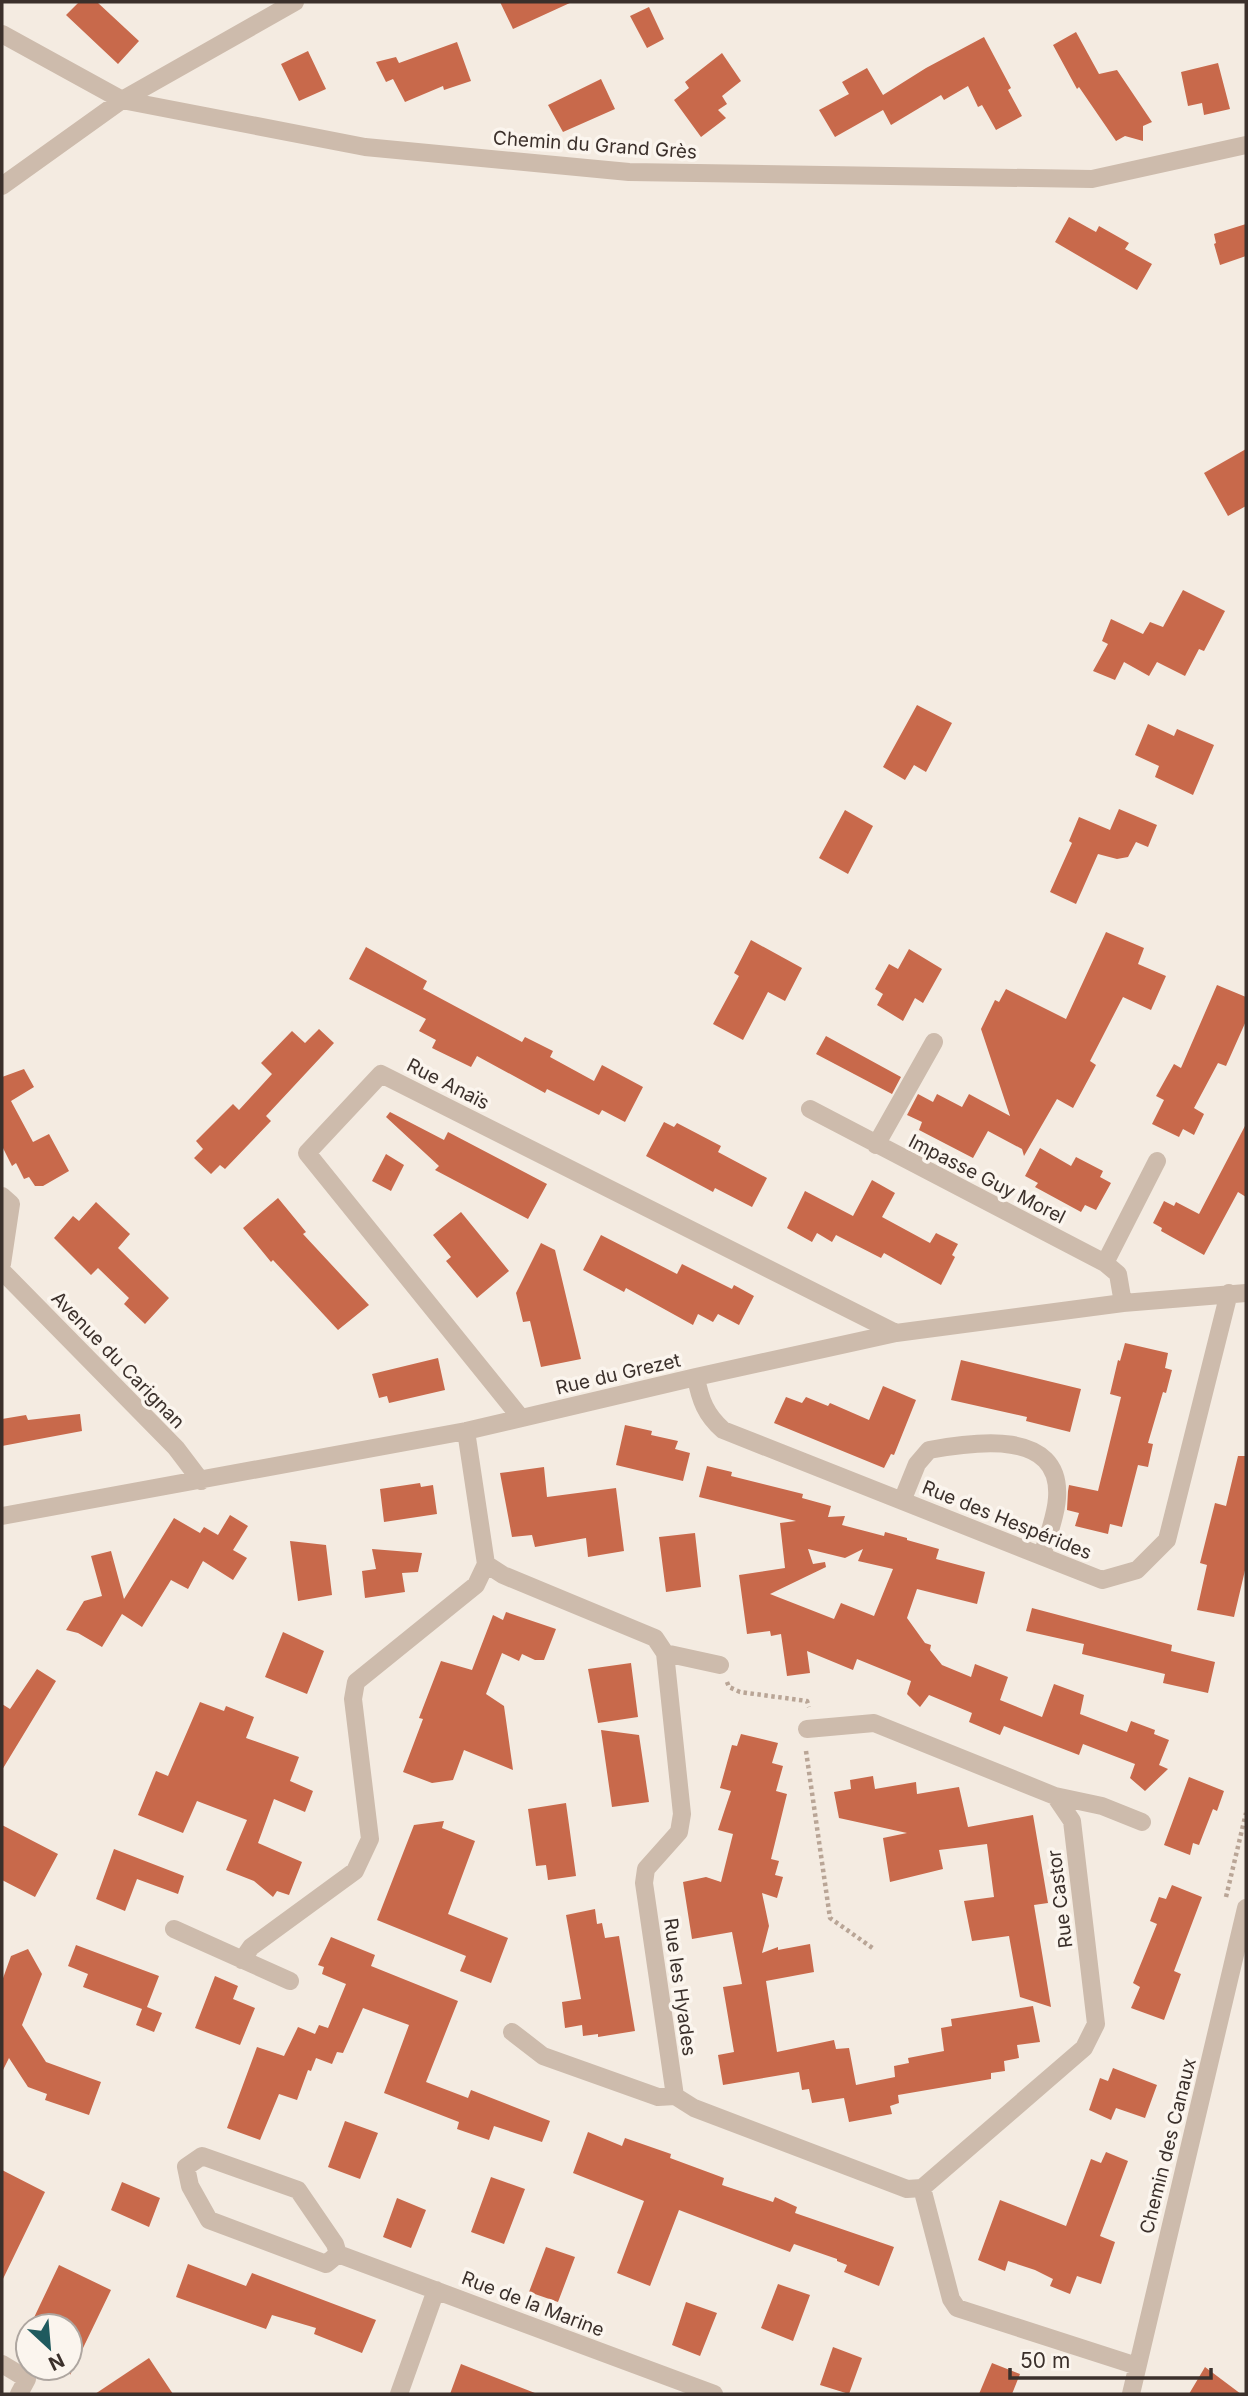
<svg xmlns="http://www.w3.org/2000/svg" width="1248" height="2396" viewBox="0 0 1248 2396" font-family="Inter,sans-serif">
  <rect width="100%" height="100%" fill="#f4ebe1"/>
  <path fill="#c8694b" fill-rule="evenodd" d="M79,2H97L139,41L118,64L66,15Z
    M500,2H572L513,29Z
    M649,7L664,39L647,48L630,16Z
    M1076,32L1099,74L1117,70L1152,122L1143,126V141L1125,136L1116,141L1079,87L1077,89L1053,45Z
    M984,37L1011,88L1008,90L1022,116L996,130L982,105L978,107L968,86L944,100L941,95L891,125L883,110L835,137L819,110L849,94L842,82L867,68L883,95L926,68Z
    M457,42L471,81L444,90L443,86L405,102L393,79L386,82L376,62L396,57L399,63Z
    M308,51L326,89L299,101L281,64Z
    M722,53L741,81L722,96L727,104L718,110L726,118L701,137L674,100L689,88L685,82Z
    M1218,63L1230,109L1204,115L1202,103L1188,106L1181,72Z
    M601,79L615,109L563,132L548,105Z
    M1069,217L1096,232L1099,226L1129,243L1125,249L1152,264L1137,290L1055,242Z
    M1246,224V256L1220,265L1214,244L1216,243L1214,234Z
    M1246,449V506L1228,516L1204,473Z
    M1183,590L1225,611L1204,651L1199,649L1185,676L1157,662L1149,676L1124,662L1115,680L1093,671L1108,644L1102,641L1111,619L1143,634L1150,622L1163,627Z
    M917,705L952,723L926,772L914,765L905,780L883,767Z
    M1148,724L1174,736L1177,729L1214,745L1193,795L1155,777L1159,766L1135,755Z
    M1119,809L1157,825L1148,847L1136,842L1128,857L1117,859L1098,854L1076,904L1050,892L1072,843L1069,841L1079,817L1110,830Z
    M845,810L873,826L848,874L819,858Z
    M1106,932L1144,948L1138,964L1166,976L1151,1010L1123,997L1090,1061L1096,1065L1073,1108L1057,1099L1024,1156L1022,1149L988,1131L973,1158L919,1130L922,1122L907,1115L918,1094L933,1102L937,1094L962,1107L969,1094L1010,1116L981,1029L995,1000L999,1002L1006,989L1066,1019Z
    M751,940L802,968L785,1001L768,992L743,1040L713,1024L739,976L734,973Z
    M366,947L427,981L423,989L522,1042L525,1037L553,1051L550,1057L594,1081L602,1065L643,1087L625,1122L602,1110L599,1115L547,1089L545,1093L477,1056L471,1067L432,1048L436,1040L419,1031L426,1019L349,979Z
    M909,949L942,969L923,1003L915,998L903,1021L877,1005L883,994L875,989L889,964L898,969Z
    M1217,985L1246,997V1021L1226,1066L1218,1063L1194,1108L1204,1114L1194,1135L1183,1129L1179,1137L1152,1124L1164,1100L1156,1096L1174,1064L1181,1068Z
    M319,1029L334,1043L266,1116L271,1121L225,1169L220,1165L211,1174L194,1158L203,1149L196,1141L233,1104L239,1110L272,1074L261,1063L292,1031L305,1043Z
    M826,1036L901,1077L892,1094L816,1054Z
    M24,1069L34,1087L11,1101L33,1142L49,1134L69,1171L43,1186H35L29,1177L24,1179L16,1163L12,1166L2,1146V1077Z
    M390,1112L444,1140L448,1132L547,1184L528,1219L435,1170L439,1166L386,1117Z
    M664,1122L674,1127L677,1123L721,1146L718,1152L767,1178L752,1207L715,1188L713,1192L646,1156Z
    M1246,1124V1197L1238,1192L1204,1255L1161,1231L1162,1228L1153,1223L1164,1201L1174,1206L1176,1202L1199,1214Z
    M1040,1148L1071,1166L1076,1157L1103,1171L1100,1177L1111,1183L1096,1210L1085,1205L1081,1212L1035,1187L1038,1183L1025,1176Z
    M386,1154L404,1165L391,1191L372,1181Z
    M872,1180L895,1193L882,1217L930,1243L936,1233L958,1244L952,1255L955,1257L941,1285L884,1253L881,1258L836,1235L832,1242L817,1233L812,1242L787,1228L805,1191L853,1216Z
    M278,1198L306,1232L303,1234L369,1305L338,1330L273,1260L271,1262L243,1228Z
    M96,1202L130,1234L118,1248L169,1298L145,1324L124,1304L129,1298L98,1268L91,1275L54,1238L73,1216L79,1221Z
    M461,1212L509,1271L477,1298L446,1261L451,1257L433,1235Z
    M601,1235L677,1274L682,1264L732,1289L734,1285L754,1296L739,1325L718,1314L713,1322L698,1314L693,1325L626,1288L624,1292L583,1270Z
    M541,1243L555,1250L581,1359L541,1367L530,1321L523,1322L516,1293Z
    M1125,1343L1168,1353L1165,1368L1172,1370L1166,1393L1163,1392L1148,1443L1153,1444L1148,1467L1138,1465L1122,1527L1110,1524L1108,1534L1075,1526L1079,1513L1067,1510L1068,1491L1069,1485L1098,1491L1121,1397L1110,1394L1118,1360L1120,1361Z
    M438,1358L445,1390L389,1403L387,1396L379,1398L372,1374Z
    M961,1360L1081,1389L1070,1432L1026,1421L1027,1417L951,1400Z
    M883,1386L916,1400L894,1455L891,1454L884,1468L774,1423L786,1397L802,1403L806,1397L828,1406L830,1403L869,1420Z
    M80,1414L82,1431L2,1446V1419L26,1415L28,1420Z
    M625,1425L652,1431L651,1435L678,1441L675,1449L690,1453L683,1481L616,1465Z
    M1238,1456H1246V1566L1234,1617L1197,1610L1207,1565L1200,1563L1215,1503L1226,1506Z
    M707,1466L732,1472L731,1476L803,1494L802,1498L831,1506L828,1517L845,1516L842,1525L884,1536L885,1532L907,1538V1540L939,1549L936,1559L985,1572L977,1604L917,1589L907,1618L925,1643L931,1645L930,1650L942,1665L971,1677L975,1664L1008,1677L1000,1700L1042,1717L1054,1684L1084,1695L1080,1714L1127,1732L1131,1721L1155,1730L1154,1734L1169,1740L1159,1765L1168,1769L1145,1791L1130,1778L1135,1764L1083,1744L1079,1755L1004,1726L1000,1735L969,1722L972,1713L929,1695L920,1707L907,1694L911,1681L857,1659L853,1670L807,1651L810,1673L787,1676L781,1634L771,1636L770,1631L747,1634L739,1575L785,1568L780,1523L796,1521L699,1497ZM808,1549L845,1558L863,1549L858,1561L893,1569L874,1616L841,1603L834,1619L770,1594L826,1567L825,1562L813,1564Z
    M544,1467L547,1497L616,1488L624,1551L588,1557L586,1538L535,1547L532,1535L512,1537L500,1473Z
    M420,1483L421,1487L433,1485L437,1514L384,1522L380,1489Z
    M230,1515L248,1526L233,1550L247,1558L233,1580L203,1561L188,1589L171,1580L142,1627L122,1614L102,1647L78,1633L66,1630L84,1601L102,1596L91,1556L111,1551L124,1599L174,1518L200,1533L204,1527L218,1535Z
    M695,1533L701,1587L666,1592L659,1537Z
    M290,1541L326,1545L332,1595L298,1601Z
    M372,1549L422,1553L418,1572L402,1573L405,1592L365,1598L362,1571L376,1569Z
    M1032,1608L1172,1645L1171,1651L1215,1662L1208,1693L1163,1683L1165,1674L1082,1654L1084,1644L1026,1631Z
    M506,1612L556,1629L544,1660H535L522,1654L519,1661L502,1653L486,1694L504,1706L513,1770L464,1750L453,1780L432,1783L403,1772L423,1719L419,1718L441,1661L472,1670L493,1615L503,1620Z
    M283,1632L324,1651L307,1694L265,1677Z
    M631,1663L638,1717L598,1723L588,1669Z
    M37,1669L56,1681L2,1770V1704L10,1709Z
    M200,1702L224,1711L226,1706L254,1717L246,1738L299,1757L290,1781L313,1791L305,1812L274,1799L258,1843L302,1862L289,1895L277,1891L273,1897L254,1881L226,1870L247,1820L197,1801L183,1833L138,1815L156,1771L168,1776Z
    M601,1730L639,1735L649,1802L612,1807Z
    M741,1734L778,1743L772,1763L783,1766L776,1791L787,1794L771,1859L779,1861L775,1875L783,1877L777,1898L762,1893L769,1926L762,1953L778,1947V1950L810,1944L814,1972L766,1981L777,2052L834,2040L836,2049L849,2048L856,2085L895,2077L894,2066L909,2063L908,2058L944,2051L941,2028L952,2026L951,2019L1033,2006L1040,2042L1017,2045L1019,2058L1004,2061L1005,2071L991,2073V2079L898,2095L899,2103L890,2106L892,2114L849,2122L844,2098L812,2103L809,2089L802,2090L799,2072L723,2085L718,2055L734,2052L723,1987L742,1984L732,1932L692,1939L683,1882L706,1877L721,1882L733,1834L718,1830L731,1791L720,1788L732,1745L737,1746Z
    M873,1776L875,1789L916,1782L917,1794L959,1787L968,1827L1033,1815L1048,1903L1034,1905L1051,2007L1020,1997L1009,1936L972,1941L964,1901L994,1897L987,1844L939,1850L943,1869L890,1882L883,1838L907,1833L839,1818L834,1792L851,1789L850,1780Z
    M1189,1777L1224,1791L1217,1811L1213,1809L1199,1845L1193,1843L1190,1855L1164,1845Z
    M566,1803L576,1876L548,1880L546,1865L536,1866L528,1809Z
    M444,1821L442,1828L475,1841L448,1914L508,1938L491,1983L460,1971L466,1956L377,1920L414,1825Z
    M2,1825L58,1854L35,1897L2,1880Z
    M114,1849L184,1876L178,1894L137,1879L125,1911L96,1899Z
    M1172,1885L1202,1897L1174,1971L1181,1974L1164,2020L1131,2008L1140,1987L1133,1983L1157,1924L1150,1921L1159,1897L1166,1899Z
    M595,1909L597,1924L602,1923L605,1938L619,1936L635,2031L598,2037V2034L583,2036L582,2025L565,2028L562,2002L581,1999L566,1915Z
    M331,1937L375,1955L371,1966L458,2001L426,2082L468,2098L471,2090L550,2121L542,2142L494,2126L489,2140L457,2129L459,2122L384,2093L409,2025L363,2008L343,2053L337,2052L332,2064L316,2058L311,2071L308,2070L297,2100L279,2094L260,2140L227,2128L257,2047L284,2056L298,2027L315,2034L319,2025L328,2028L346,1984L322,1974L324,1967L318,1965Z
    M76,1945L159,1976L147,2007L162,2013L154,2032L136,2025L142,2009L83,1987L88,1974L68,1966Z
    M28,1949L42,1974L22,2025L46,2062L101,2082L89,2115L45,2100L47,2094L28,2087L9,2058L2,2072V1981L11,1956Z
    M215,1976L238,1986L233,1999L255,2008L240,2045L195,2028Z
    M1113,2068L1157,2085L1145,2118L1116,2108L1111,2120L1089,2110L1100,2078L1108,2081Z
    M345,2121L378,2133L360,2179L328,2167Z
    M588,2132L622,2146L625,2138L671,2154L670,2158L724,2178L722,2185L773,2202L775,2197L797,2207L795,2213L894,2247L879,2286L844,2272L847,2265L837,2261V2259L794,2244L790,2252L679,2210L650,2286L617,2273L644,2201L573,2173Z
    M1106,2152L1128,2161L1100,2236L1115,2242L1101,2284L1077,2276L1070,2294L1050,2286L1053,2279L1035,2270L1008,2261L1005,2271L978,2260L1000,2200L1066,2226L1091,2159L1101,2163Z
    M2,2170L45,2192L2,2281Z
    M491,2177L525,2189L504,2244L471,2232Z
    M122,2182L160,2198L149,2227L111,2210Z
    M397,2198L426,2210L411,2248L383,2237Z
    M546,2247L575,2257L558,2302L529,2292Z
    M188,2264L246,2286L252,2273L376,2320L362,2353L314,2334L316,2328L272,2315L266,2329L176,2297Z
    M59,2265L111,2290L70,2375V2326H30Z
    M778,2284L810,2295L793,2341L761,2328Z
    M686,2302L717,2313L700,2356L672,2345Z
    M833,2347L862,2358L849,2394L820,2385Z
    M149,2358L173,2394H95Z
    M992,2363L1020,2374L1012,2394H979Z
    M461,2364L535,2393V2394H450Z
    M1205,2367L1241,2394H1189Z"/>
  <g fill="none" stroke-linecap="round" stroke-linejoin="round">
    <path stroke="#b9a596" stroke-width="4.5" stroke-dasharray="3.5 3.5" stroke-linecap="butt" d="M727,1682L729,1687L740,1692L807,1701L809,1707
      M806,1751L830,1918L874,1949
      M1226,1897L1246,1813"/>
    <path stroke="#cdbbac" stroke-width="18" d="M2,34L122,100L365,147L629,172L1092,179L1246,145
      M2,186L122,100L295,2
      M810,1109L1105,1263L1118,1274L1123,1303
      M876,1145L934,1042
      M2,1196L11,1204L2,1264
      M1105,1263L1157,1161
      M2,1271L176,1448L201,1481
      M696,1377C700,1400 706,1415 723,1430L1102,1580L1137,1570L1167,1540L1229,1293
      M521,1418L307,1153L381,1074L896,1333
      M466,1431L486,1564L503,1575L655,1638L665,1653L682,1814L679,1832L646,1869L644,1883L675,2096L694,2108L907,2189L922,2188L951,2299L957,2308L1137,2366
      M902,1501L917,1464L929,1450C973,1442 1062,1428 1057,1498C1056,1517 1047,1538 1042,1556
      M2,1516L466,1431L696,1377L896,1333L1123,1303L1246,1293
      M665,1653L720,1665
      M807,1729L874,1723L1055,1796L1072,1821L1096,2024L1084,2048L922,2188
      M1055,1796L1102,1806L1142,1822
      M174,1929L290,1981
      M242,1960L251,1947L355,1871L370,1839L353,1699L356,1682L476,1585L486,1564
      M512,2032L543,2056L658,2097L675,2096
      M202,2156L298,2190L335,2244L338,2254L326,2264L209,2220L190,2186L186,2167Z
      M338,2254L714,2394
      M2,2364L27,2379L19,2394
      M399,2394L436,2290
      M1131,2394L1246,1908"/>
  </g>
  <g text-anchor="middle" dominant-baseline="central" stroke-width="7" stroke-linejoin="round" paint-order="stroke">
    <g font-size="19" fill="#3b302b" stroke="#fbf5ee">
      <text transform="translate(595 145) rotate(4)">Chemin du Grand Grès</text>
      <text transform="translate(448 1084) rotate(27)">Rue Anaïs</text>
      <text transform="translate(987 1179) rotate(27)">Impasse Guy Morel</text>
      <text transform="translate(118 1360) rotate(46)">Avenue du Carignan</text>
      <text transform="translate(618 1374) rotate(-13)">Rue du Grezet</text>
      <text transform="translate(1007 1520) rotate(22)">Rue des Hespérides</text>
      <text transform="translate(1060 1899) rotate(-97)">Rue Castor</text>
      <text transform="translate(680 1987) rotate(82)">Rue les Hyades</text>
      <text transform="translate(1168 2146) rotate(-76)">Chemin des Canaux</text>
      <text transform="translate(533 2304) rotate(21)">Rue de la Marine</text>
    </g>
  </g>
  <rect width="1248" height="2396" fill="none" stroke="#3b302b" stroke-width="7"/>
  <g transform="translate(49 2347) rotate(154)"><circle r="33" fill="#fbf5ee" stroke="#aea6a0" stroke-width="2"/>
  <path d="M0-5L12 26L0 18L-12 26Z" fill="#1f5a5e"/>
  <text y="-10" font-size="19" font-weight="bold" text-anchor="middle" fill="#3b302b">N</text>
  </g>
  <path d="M1010 2368v10h201v-10" fill="none" stroke="#3b302b" stroke-width="3.5"/>
  <text x="1020" y="2368" font-size="21" fill="#3b302b" stroke="#fbf5ee" stroke-width="5" paint-order="stroke">50 m</text>
</svg>
